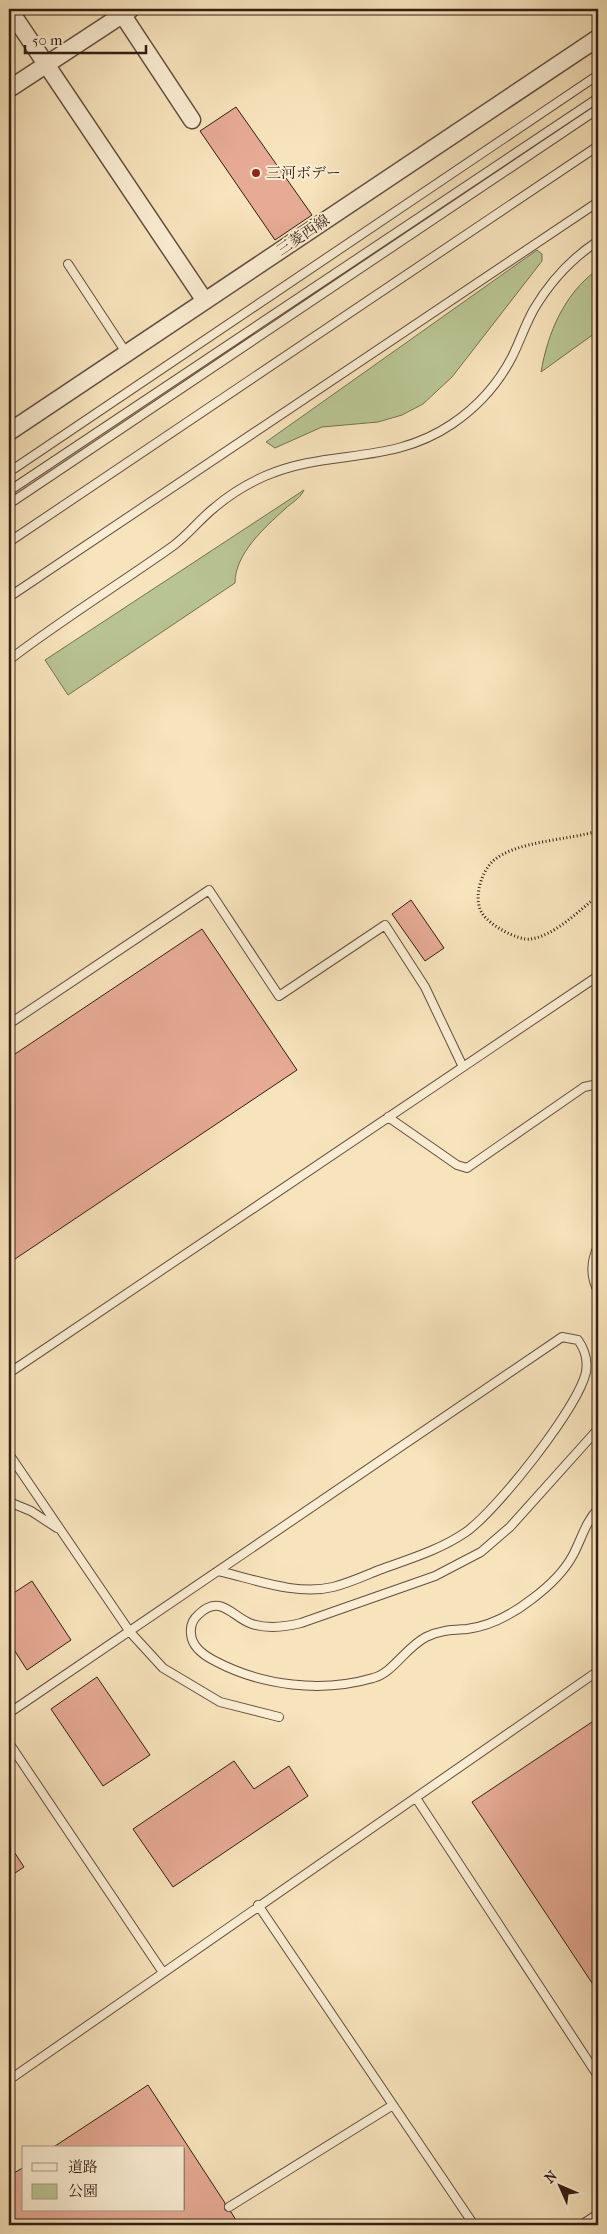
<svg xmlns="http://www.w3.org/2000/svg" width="607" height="2234" viewBox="0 0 607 2234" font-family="'IM FELL French Canon','Noto Serif JP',serif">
  <rect width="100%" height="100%" fill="#f7e3bc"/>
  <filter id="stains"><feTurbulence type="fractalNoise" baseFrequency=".004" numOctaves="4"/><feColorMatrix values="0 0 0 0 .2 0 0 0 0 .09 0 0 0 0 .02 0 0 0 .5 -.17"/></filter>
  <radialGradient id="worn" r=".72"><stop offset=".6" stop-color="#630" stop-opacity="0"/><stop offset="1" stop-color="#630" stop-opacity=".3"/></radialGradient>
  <path fill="#b9c493" stroke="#767153" d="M537,250L542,254V261L452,377L423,404L402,415L378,422L322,427L275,448L266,442Z
    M598,269V331L541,372C548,332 564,294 598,269Z
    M304,490C299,500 292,502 285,509C264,528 235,554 235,583L68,695L45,660Z"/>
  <path fill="#e6aa95" stroke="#321e13" d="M236,107L312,215L275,240L200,131Z
    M411,900L444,948L425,961L392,914Z
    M202,929L297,1070L9,1263V1058Z
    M32,1581L71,1640L27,1670L9,1642V1596Z
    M97,1677L150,1755L103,1786L51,1709Z
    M598,1718V1992L472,1802Z
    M234,1761L254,1789L289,1766L308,1796L173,1887L133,1829Z
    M9,1844L24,1867L9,1877Z
    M148,2085L225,2203V2210L231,2212L239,2225H12L9,2220V2176L24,2167V2210H184V2148H52Z"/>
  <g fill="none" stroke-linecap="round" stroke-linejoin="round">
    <g stroke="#634f3d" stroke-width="10">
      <path id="service" d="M68,264L127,354
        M9,472L598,75
        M9,491L598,98
        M9,504L598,109
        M9,542L598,146
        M9,597L598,202
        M9,660C61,620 118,585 173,546C188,535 199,520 214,508C229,495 247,484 265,476C330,448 390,466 452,424C477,407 498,384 512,357C520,341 525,325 534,309C550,282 572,258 598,241
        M9,1024L209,890L279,996L385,925L425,987L463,1067
        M388,1117L457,1165L467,1168L584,1087L598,1084
        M598,1246C591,1261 590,1276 598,1291
        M9,1373L598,976
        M598,1429L510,1527L481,1552L435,1576L301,1623C285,1627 268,1629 252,1624C233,1618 221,1593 199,1614C193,1619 190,1626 191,1634C192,1647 205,1656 215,1661C262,1686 322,1693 373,1678C393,1673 405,1648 426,1637C440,1630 453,1630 467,1629C490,1626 514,1613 532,1599C548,1587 564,1572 573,1555C582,1538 585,1523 598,1509
        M9,1454L130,1632L163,1668L220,1702L279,1717
        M9,1502L31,1511L57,1528
        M9,1713C194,1589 377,1462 562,1337L578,1340C585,1350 588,1359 586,1372C578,1408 497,1510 466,1532C440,1550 409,1559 379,1570C364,1576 349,1583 333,1587C296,1596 254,1579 218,1571
        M9,1743L162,1971
        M416,1798L598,2076
        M258,1905L474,2225
        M9,2080L598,1671
        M229,2207L393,2105
        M581,2225L598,2214"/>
    </g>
    <g stroke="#634f3d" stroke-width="19">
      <path id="minor" d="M9,9L205,301
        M122,14L192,120
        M9,89L131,9
        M9,432L598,38"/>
    </g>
    <path stroke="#321e13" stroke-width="3" stroke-dasharray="1 2.5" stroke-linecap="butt" d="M598,831C569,840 515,841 493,861C481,872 473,899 482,913C489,925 518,941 531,939C556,935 579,910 598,896"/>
    <use href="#service" stroke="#faedd3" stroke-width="8"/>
    <use href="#minor" stroke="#faedd3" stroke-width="16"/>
  </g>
  <circle fill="#8f2418" stroke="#faedd3" stroke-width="2" cx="256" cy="173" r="5"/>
  <g text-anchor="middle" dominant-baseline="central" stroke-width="4" stroke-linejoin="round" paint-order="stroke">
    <g font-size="15" fill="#321e13" stroke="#faedd3" text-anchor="start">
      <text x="266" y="173">三河ボデー</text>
    </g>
    <g font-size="15" fill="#321e13" stroke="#faedd3">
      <text transform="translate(303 235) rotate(-34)">三菱西線</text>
    </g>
  </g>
  <rect width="607" height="2234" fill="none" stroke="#f7e3bc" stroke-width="30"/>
  <rect x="10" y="10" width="587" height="2214" fill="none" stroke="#321e13" stroke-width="2.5"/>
  <rect x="15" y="15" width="577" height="2204" fill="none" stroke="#321e13"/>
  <rect x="22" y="2146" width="162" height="65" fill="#faedd3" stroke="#aa9a86"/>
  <rect x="32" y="2163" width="25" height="8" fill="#faedd3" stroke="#aa9a86"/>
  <text x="68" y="2172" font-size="15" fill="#321e13">道路</text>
  <rect x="32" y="2184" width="25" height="15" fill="#b9c493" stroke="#aa9a86"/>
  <text x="68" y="2196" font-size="15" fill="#321e13">公園</text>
  <g transform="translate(560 2186) rotate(315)" stroke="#faedd3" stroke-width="4" paint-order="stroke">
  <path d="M0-4L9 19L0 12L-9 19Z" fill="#321e13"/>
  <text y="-8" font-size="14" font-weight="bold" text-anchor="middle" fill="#321e13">N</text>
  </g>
  <path d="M25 45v8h121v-8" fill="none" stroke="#321e13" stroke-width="2.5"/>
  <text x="32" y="45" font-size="15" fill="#321e13" stroke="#faedd3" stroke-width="4" paint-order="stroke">50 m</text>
  <rect width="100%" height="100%" filter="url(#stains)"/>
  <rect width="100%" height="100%" fill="url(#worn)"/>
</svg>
